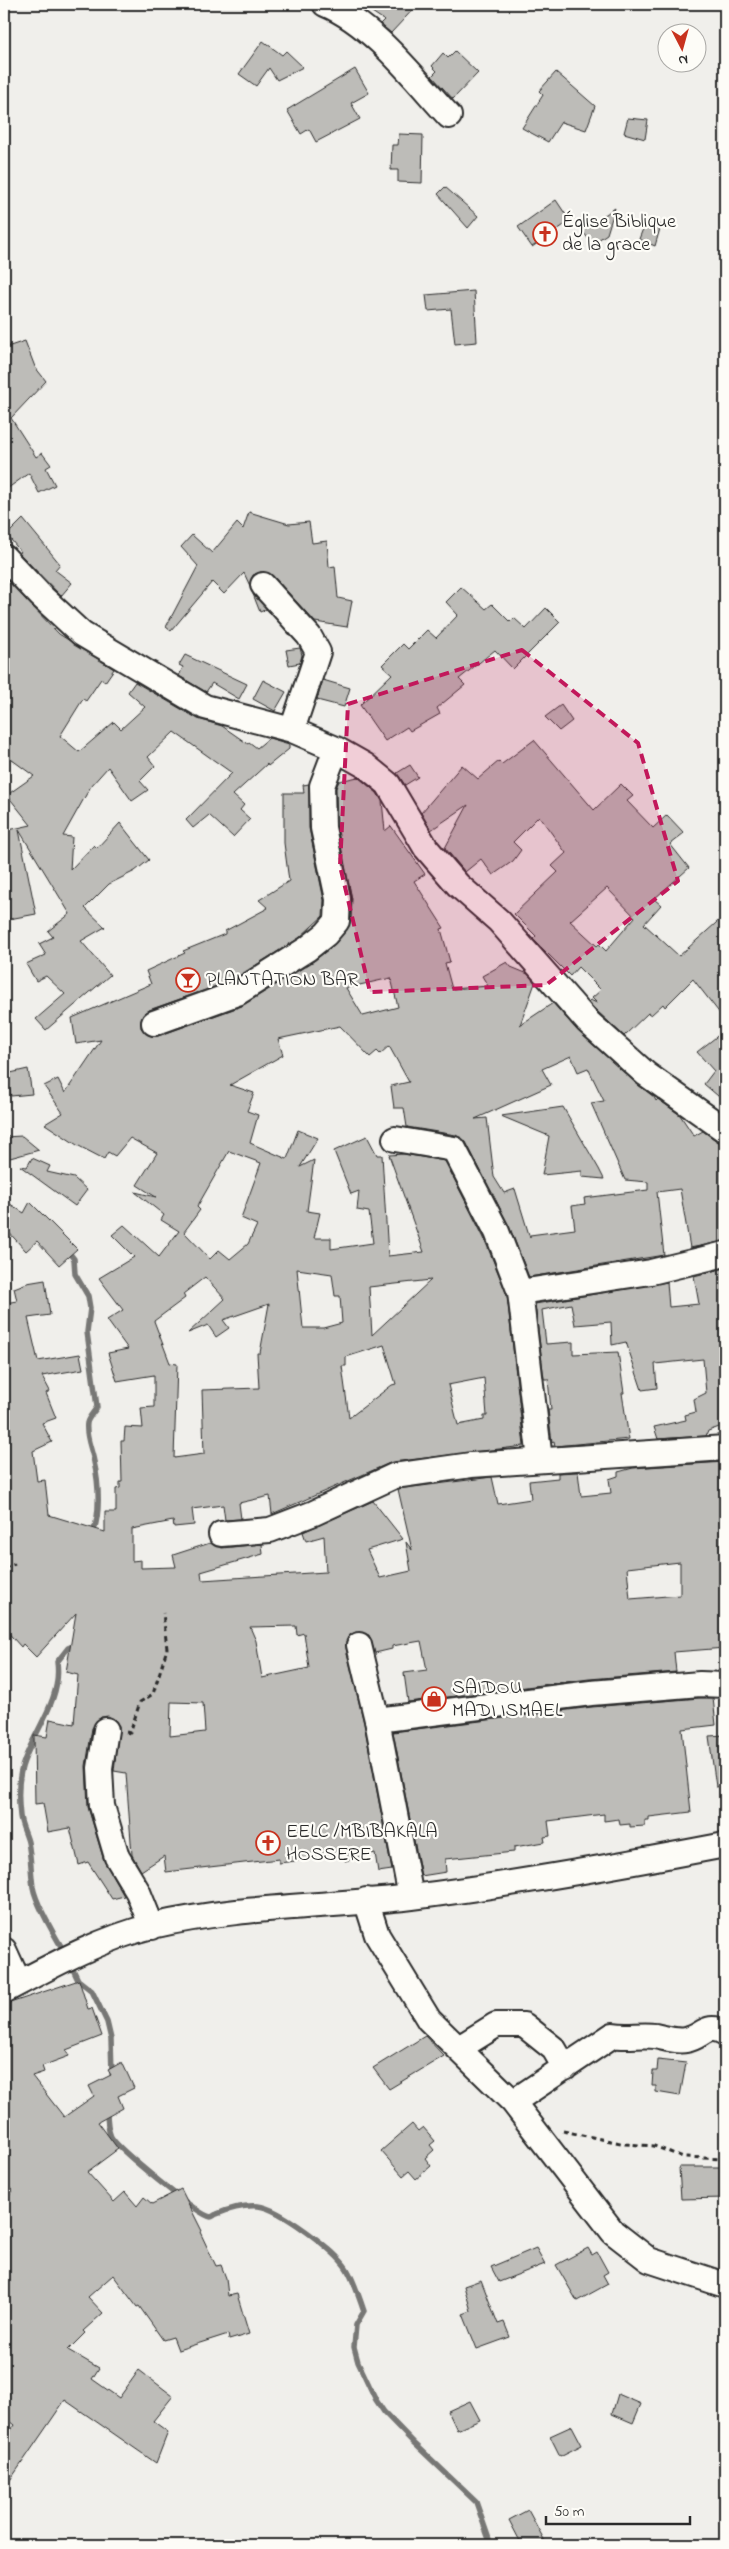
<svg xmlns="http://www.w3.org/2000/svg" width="729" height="2549" viewBox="0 0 729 2549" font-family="'Indie Flower',sans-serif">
  <rect width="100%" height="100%" fill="#f0efeb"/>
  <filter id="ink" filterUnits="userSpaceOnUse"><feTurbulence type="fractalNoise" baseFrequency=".02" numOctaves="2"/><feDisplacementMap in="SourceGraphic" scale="10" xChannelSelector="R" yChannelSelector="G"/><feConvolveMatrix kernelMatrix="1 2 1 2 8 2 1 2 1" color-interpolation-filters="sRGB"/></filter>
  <g filter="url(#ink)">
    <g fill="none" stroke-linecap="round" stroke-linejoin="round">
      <path stroke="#777775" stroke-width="5.5" d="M67,1250L74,1259L75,1274L88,1296L90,1308L87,1332L97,1407C94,1412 88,1418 87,1423C85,1437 92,1449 94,1462C99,1483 101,1516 92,1535
        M65,1953C56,1938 36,1904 33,1887C31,1873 31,1857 28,1842C26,1834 21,1825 20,1816C18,1799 17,1779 24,1761C36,1728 62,1699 57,1662L68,1648L77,1644
        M70,1963L78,1980L92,1991L107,2022L111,2039L112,2074
        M107,2110C107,2118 108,2130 111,2137C118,2149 199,2216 211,2217C213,2217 214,2215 217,2214C229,2209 245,2205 258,2206C279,2208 336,2251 347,2269C353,2279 360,2299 364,2311L356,2325L354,2347L358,2362L376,2400L384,2412L414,2443L476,2502L491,2545"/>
    </g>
    <path fill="#bdbcb8" stroke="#2b2b2b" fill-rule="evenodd" d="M360,4H390L395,8L399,4H418L391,33L380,24L384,20Z
      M263,41L282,55L286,51L303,67L277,80L269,68L256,86L239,74Z
      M455,51L478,73L453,99L432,76L437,71L432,66L443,53L448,58Z
      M355,69L369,93L351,103L360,119L316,142L309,129L301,134L287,110Z
      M556,72L595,106L586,130L561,122L548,142L522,128L543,95L539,91Z
      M628,118L648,120L645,139L624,133Z
      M399,134L423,135L422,183L398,182V170H391L392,145H398Z
      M445,187L478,216L468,228L438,194Z
      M556,200L570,221L532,247L518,227Z
      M615,208L607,234L592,244L582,230Z
      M646,221L661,225L655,246L639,239Z
      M474,291L477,342L455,344L451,309L428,311L426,295Z
      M25,341L35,367L46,381L11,418L36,457L42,453L51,465L46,468L55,485L39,493L29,473L4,491V348Z
      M249,512L289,524L309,522L312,543L327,541L329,567L335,566L338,598L352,601L347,627L315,622L273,576L261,572L253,575L250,586L244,573L224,594L212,582L171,631L166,627L198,566L181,547L192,535L212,553L237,523L243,529Z
      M23,519L60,564L55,570L72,583L61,596L19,553L21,552L7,535Z
      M4,577L59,634L114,669L105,682L101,679L86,701L83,699L60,736L79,752L114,722L121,729L145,707L128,692L135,682L198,719L222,726L248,744L249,742L257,748L269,738L289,744V749L268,766L267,764L233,795L244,805L240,810L250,819L233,837L209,815L193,828L186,820L232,773L174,732L148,757L155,766L140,781L148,790L132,801L108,767L91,786L63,836L72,837L70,870L94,845L97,848L120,823L149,860L135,871L109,884L85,908L105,927L81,941L110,975L46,1030L36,1019L65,994L46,976L36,981L26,964L46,955L39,944L53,937L48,931L70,914L19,830L36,914L4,920V831L31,825L7,795L34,776L4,754Z
      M461,587L486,609L492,604L510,622L514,618L526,629L546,608L560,622L513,669L495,650L459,679L465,685L437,708L440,714L410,731L407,727L385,741L360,705L392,674L382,665L403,644L408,649L427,630L436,638L458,615L446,602Z
      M253,594L267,609L260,612Z
      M300,648L302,655L300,663L289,665L286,650Z
      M185,655L247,684L239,699L212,683L206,692L179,676L183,667L179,665Z
      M263,680L286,692L275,711L253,699Z
      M323,680L350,688L344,707L317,700Z
      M561,705L572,721L559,731L545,717Z
      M534,740L594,810L621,784L633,796L627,801L653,828L667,815L684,833L670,844L689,868L654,899L661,905L644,924L679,956L725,915V1020L693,979L665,1007L663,1004L651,1015L648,1013L624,1036L597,1011L588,1002L590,1000L597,1003L592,998L601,990L578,967L570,976L533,939L536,936L514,914L558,872L552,866L566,853L539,816L513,842L521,850L513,861L493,875L481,859L465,872L445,848L468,805L431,830L421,813L462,765L478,779L499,761L502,764ZM607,888L635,917L606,951L599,944L597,946L570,921Z
      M410,765L418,777L405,785L397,773Z
      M358,777L377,793L382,801L385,831L391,826L425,874L414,881L444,928L441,929L450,962L445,963L452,989L488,986L482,976L507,962L511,967L528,974L535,983L520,1025L553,1003L578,1031L637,1084L654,1097L656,1101L658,1099L680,1115L694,1136L703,1131L717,1141L725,1144V1241L690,1248L680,1189L657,1192L664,1255L529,1277L509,1226L466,1142L456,1135L407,1127L404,1108H394L391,1086L409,1082L389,1046L380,1054L377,1051L370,1057L340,1026L278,1039L283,1055L230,1085L254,1093L247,1111L258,1115L250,1143L287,1159L298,1130L318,1138L300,1167L314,1160L307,1211L320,1213L314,1238H331V1249L373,1243L369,1212L357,1210L359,1191L351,1194L334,1151L367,1136L377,1155H382L388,1256L424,1252L389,1155L404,1154L445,1161L484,1238L507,1295L524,1446L392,1462L272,1514L270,1496L239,1503L241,1519L225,1520L223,1505L192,1509L194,1525L174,1527L173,1521L132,1529V1561L141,1560V1568L176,1567L173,1555L210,1543L222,1548L262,1544L263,1554L201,1572L202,1580L326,1572L324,1536L306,1541L303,1532L373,1501L403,1539L367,1550L380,1578L411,1571L406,1542L412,1550L398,1489L492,1477L498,1504L531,1499L529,1481L558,1478V1473L578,1472L581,1496L611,1493L609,1479L618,1476V1472L633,1468L725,1462V1648L674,1652L676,1672L589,1679L408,1702L404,1673L427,1670L421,1641L392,1646V1649L375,1653L369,1635L356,1632L350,1635L346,1641V1648L364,1723L392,1870L378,1872L375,1853L345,1861L342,1848L319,1858L279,1863V1859L166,1872L164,1856L141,1871L132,1855L126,1773L114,1771L119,1726L114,1719L108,1716L101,1717L92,1728L86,1766L88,1807L104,1861L124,1896L112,1899L88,1862L79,1865L70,1828L48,1832L43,1803L35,1804L34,1735L47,1737L50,1719L74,1724L78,1675L66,1672L76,1613L36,1657L23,1644L21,1647L4,1628L5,1303L17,1301L14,1288L27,1283L45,1280L50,1315L28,1318L38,1361L80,1354L83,1369L42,1376L50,1391L46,1393L56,1418L42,1423L52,1442L33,1451L37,1481L45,1480L49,1515L105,1532V1512H116V1489L120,1488V1482H122L121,1441H124L125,1427L143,1428L141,1408L154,1407V1375L117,1381L108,1353L128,1349L107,1320L123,1310L99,1278L134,1257L112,1235L124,1225L159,1257L179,1231L161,1220L164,1215L135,1192L156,1197L137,1185L157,1153L130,1138L115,1156L108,1152L104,1159L77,1145L45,1124L63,1113L44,1086L58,1079L65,1093L101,1040L76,1044L72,1018L151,984L146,971L185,953L183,951L225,934V931L268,908L259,900L289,881L284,843V793H304L303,785L309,784V828L324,900L323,916L299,938L231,981L149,1010L141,1020V1028L151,1036H158L242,1006L314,961L336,943L351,922L352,899L337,826L336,788L339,781ZM391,978L398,1007L363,1016L346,988ZM571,1056L578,1072L588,1068L604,1101L591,1103L625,1180L648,1182V1190L584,1198L585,1204L572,1206L575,1229L530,1235V1238L515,1189L504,1193L494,1177L487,1118L475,1119L551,1085L542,1069ZM229,1151L261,1163L241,1218L257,1225L248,1244L230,1259L219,1250L210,1259L184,1232L200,1210L197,1207ZM297,1269L332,1274L335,1296H340L342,1323L323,1328H303ZM205,1277L225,1299L188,1333L208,1325L216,1337L229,1328L223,1320L269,1304L260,1353H257L259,1388L202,1390L204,1454L174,1458L177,1364L170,1363L154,1321L185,1298L183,1294ZM431,1280L372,1335L369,1287ZM384,1345L396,1384L392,1385L349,1418L342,1366H346V1357ZM484,1378L487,1416H484V1420L458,1425L448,1385ZM680,1562V1595L630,1599L627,1568ZM296,1626L297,1635L304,1633L309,1668L262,1678L256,1641L250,1627ZM171,1702L203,1703L205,1732L170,1736Z
      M725,1030V1102L704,1084L714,1071L697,1052Z
      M28,1069L32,1094L11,1096L6,1074Z
      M563,1107L599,1169L604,1179L582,1177V1171L542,1175L549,1136L501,1116Z
      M22,1136L39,1150L10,1158L4,1153V1137Z
      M32,1158L50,1166L47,1172L74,1178L87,1190L75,1206L20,1166L27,1167Z
      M4,1200L24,1213L30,1202L77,1249L59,1265L37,1241L26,1251L4,1227Z
      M725,1268V1425L708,1431L706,1436L658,1439L654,1427L686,1420L685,1415L696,1412L694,1399L706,1393L703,1359L655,1364L657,1388L642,1390L626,1342L612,1345L611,1322L575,1325L571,1304L542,1310L546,1344L573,1342V1354L618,1352L624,1393H622L629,1439L555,1446L554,1441L552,1442L548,1410H551L548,1379H544L535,1304L667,1282L669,1307L699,1304L694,1276Z
      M700,1698H713L716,1725L682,1729L691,1812L649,1817V1820H645V1826L630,1827V1824L620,1825L619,1819L604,1821V1814L548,1821L550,1836L544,1837L545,1842L514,1847V1852L445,1859L446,1872L421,1876L393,1732L592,1707Z
      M725,1735V1786L716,1787L709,1736Z
      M79,1980L88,2009L92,2008L102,2036L66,2050L69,2056L42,2066L44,2072L32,2076L64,2117L94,2096L89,2086L111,2075L108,2070L122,2062L134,2088L118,2096L123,2108L98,2122L118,2149L87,2172L114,2202L125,2192L137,2206L144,2197L152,2204L181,2189L202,2231L200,2232L216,2266L221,2265L226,2278L228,2296L237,2294L249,2334L229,2340L228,2334L178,2350L173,2337L163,2340L139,2306L137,2307L113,2275L88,2297L103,2313L83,2331L85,2333L68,2350L99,2368L92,2379L119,2398L139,2370L173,2396L153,2421L168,2432L156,2463L65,2400L4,2489V2439L14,2425L4,2417V2202L13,2191L4,2182L7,2177L4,2155V2005Z
      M425,2036L444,2056L389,2089L373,2068Z
      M658,2060L686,2063L680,2096L656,2092V2086H652L653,2071H657Z
      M412,2124L418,2131L423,2127L435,2141L430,2145L434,2150L425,2158L431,2166L416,2179L409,2171L403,2176L381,2151Z
      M679,2167H725V2198L681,2199Z
      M536,2248L545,2264L499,2282L491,2267Z
      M588,2248L592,2255L597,2252L608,2272L603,2275L608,2284L577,2301L556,2265Z
      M481,2280L498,2324L504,2322L510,2337L477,2349L463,2314L471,2311L464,2286Z
      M618,2394L641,2404L633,2423L612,2414Z
      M470,2401L480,2420L457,2430L448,2411Z
      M572,2426L582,2445L560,2456L550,2436Z
      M528,2510L547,2545H522L509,2520Z"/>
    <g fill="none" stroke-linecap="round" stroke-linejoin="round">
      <g stroke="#2b2b2b" stroke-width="28">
        <path id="minor" d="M325,4C373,24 414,78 449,116
          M4,557L41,596L82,634L205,707L292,730L336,749L366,766L388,784L426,848L458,885L499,921L587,1021L646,1074L725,1130
          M263,585L309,636L318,652L292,730
          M154,1023L237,993L307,949L326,934L337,921L338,899L323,828L322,786L336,749
          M395,1139L454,1149L497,1232L520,1292
          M540,1460L520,1292L651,1272L725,1254
          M221,1534L270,1530L314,1513L394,1476L471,1465L725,1448
          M359,1645L377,1720L411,1897
          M377,1720L591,1693L700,1684L725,1685
          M106,1730L100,1768L102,1806L117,1857L138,1892L152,1927
          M366,1900L377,1935L429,2020L513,2102L613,2232L649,2260L725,2285
          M4,1950L19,1983
          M4,1991C51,1966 100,1939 152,1926C237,1906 325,1907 412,1897C517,1884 621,1865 725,1845
          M459,2048L496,2025H524L554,2049L565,2068
          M513,2102L613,2035C627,2038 641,2034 655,2036C665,2038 676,2042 686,2040C703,2037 706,2022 725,2033"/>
      </g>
      <path stroke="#2b2b2b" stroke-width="3" stroke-dasharray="5 4" stroke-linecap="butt" d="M4,1568L15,1564
        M126,1732L130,1733L140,1702L153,1694L167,1649L163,1613
        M563,2131L625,2144L654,2146L683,2157L725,2159"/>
      <use href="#minor" stroke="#fdfcf7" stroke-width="24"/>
    </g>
  </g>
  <path fill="#c2185b" fill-opacity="0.2" stroke="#c2185b" stroke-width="4" stroke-dasharray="10 6" stroke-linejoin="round" d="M522,650L638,743L678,881L546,985L370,992L340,866L348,704Z"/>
  <defs>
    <g id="church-ring" transform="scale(1.25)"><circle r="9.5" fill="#fdfcf7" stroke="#c8321e" stroke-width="1.5"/><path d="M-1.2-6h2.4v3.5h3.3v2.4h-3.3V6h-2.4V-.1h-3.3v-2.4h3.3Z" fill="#c8321e"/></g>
    <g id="bar-ring" transform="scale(1.25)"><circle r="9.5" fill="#fdfcf7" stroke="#c8321e" stroke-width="1.5"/><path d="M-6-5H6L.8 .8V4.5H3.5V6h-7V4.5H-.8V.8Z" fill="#c8321e"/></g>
    <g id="shop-ring" transform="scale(1.25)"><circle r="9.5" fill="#fdfcf7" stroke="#c8321e" stroke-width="1.5"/><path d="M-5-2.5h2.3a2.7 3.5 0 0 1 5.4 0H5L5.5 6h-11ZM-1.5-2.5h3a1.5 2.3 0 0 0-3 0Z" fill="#c8321e"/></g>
  </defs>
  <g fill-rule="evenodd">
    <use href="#church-ring" x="545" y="234"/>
    <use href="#bar-ring" x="188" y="980"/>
    <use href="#shop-ring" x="434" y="1699"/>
    <use href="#church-ring" x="268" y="1843"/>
  </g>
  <g text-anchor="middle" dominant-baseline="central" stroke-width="4.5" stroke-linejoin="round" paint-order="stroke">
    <g font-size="20" fill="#2b2b2b" stroke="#fdfcf7" text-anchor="start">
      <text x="562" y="222">Église Biblique<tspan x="562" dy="23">de la grace</tspan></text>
      <text x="206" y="980">PLANTATION BAR</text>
      <text x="452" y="1688">SAIDOU<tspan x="452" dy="23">MADI ISMAEL</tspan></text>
      <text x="286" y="1832">EELC /MBIBAKALA<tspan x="286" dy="23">HOSSERE</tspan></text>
    </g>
  </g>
  <rect width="729" height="2549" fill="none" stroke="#fdfcf7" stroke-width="20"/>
  <rect x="10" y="10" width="709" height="2529" fill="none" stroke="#2b2b2b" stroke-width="2" filter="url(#ink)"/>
  <g transform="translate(682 48) rotate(174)"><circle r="24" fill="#fdfcf7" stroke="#a9a8a5"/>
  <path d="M0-4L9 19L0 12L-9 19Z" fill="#c8321e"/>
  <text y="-8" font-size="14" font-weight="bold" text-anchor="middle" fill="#2b2b2b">N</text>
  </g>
  <path d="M546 2516v8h144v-8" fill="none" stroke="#2b2b2b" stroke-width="2.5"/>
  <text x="554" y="2516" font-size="15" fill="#2b2b2b" stroke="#fdfcf7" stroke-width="4" paint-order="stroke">50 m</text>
</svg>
